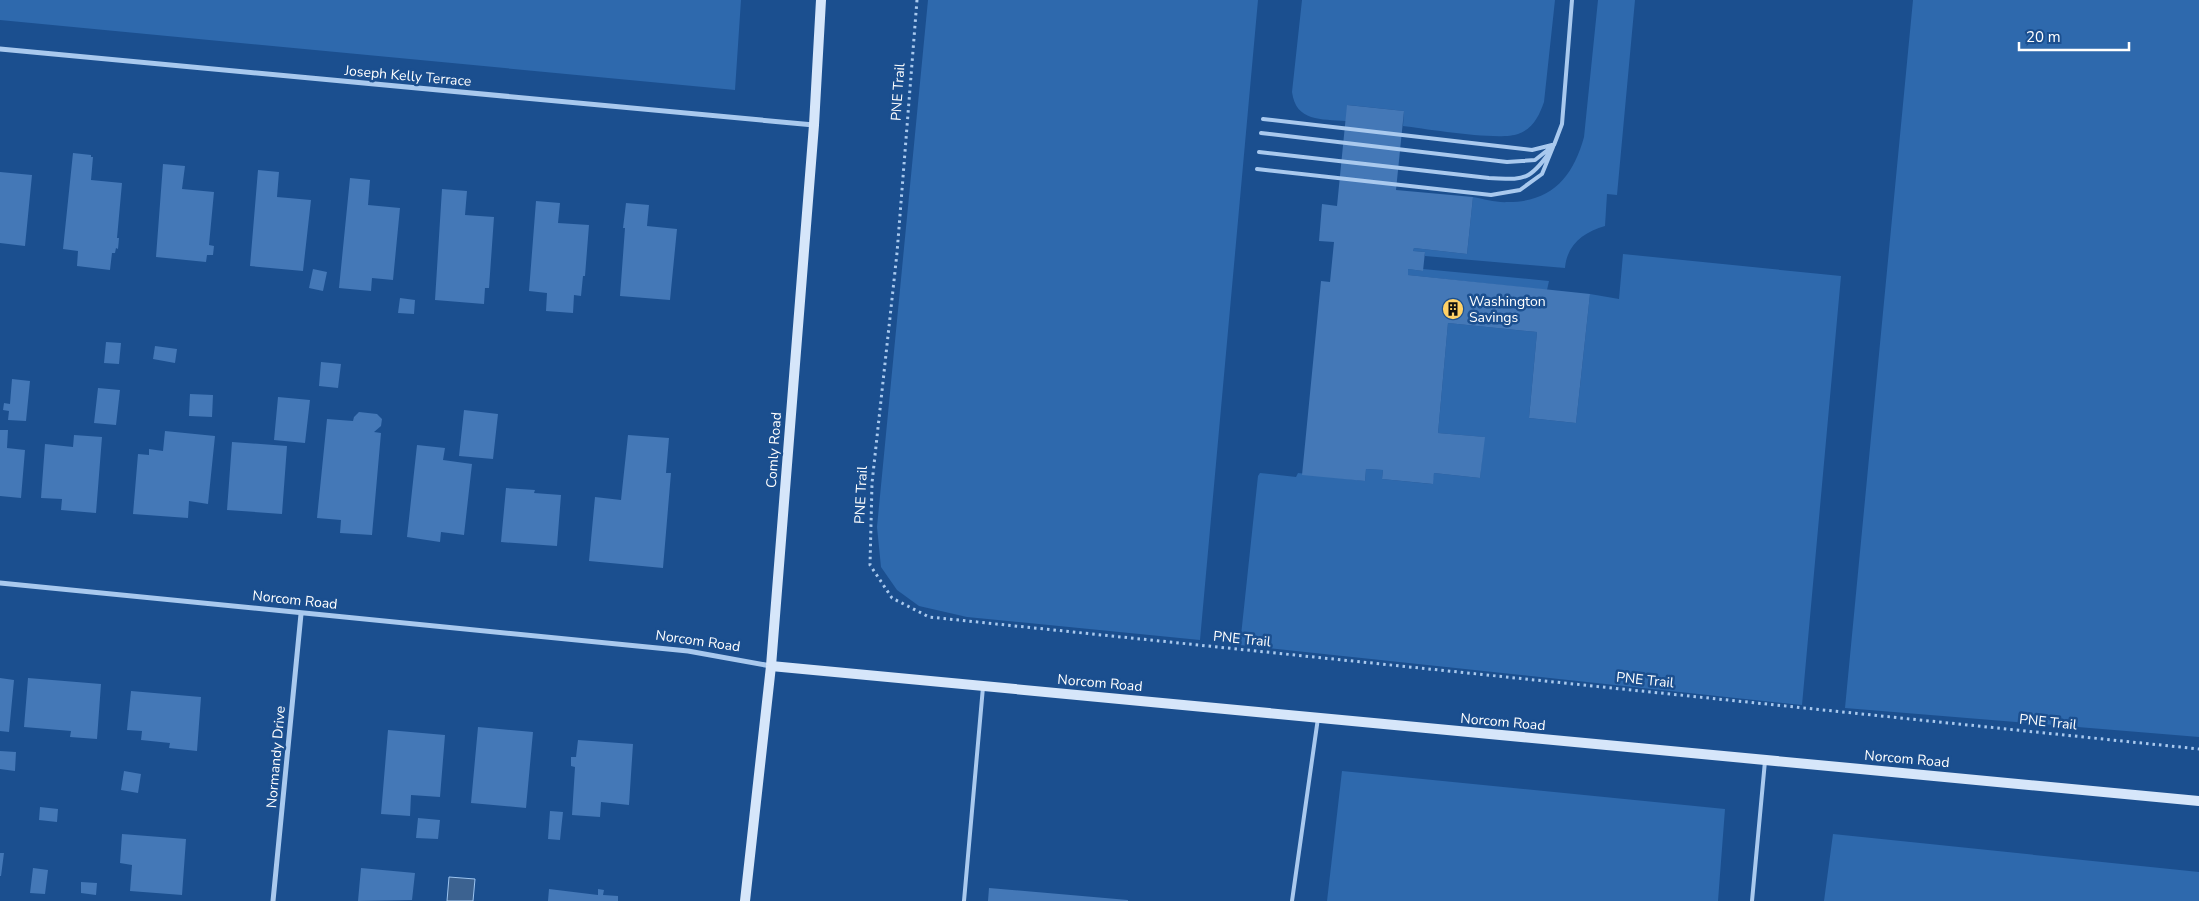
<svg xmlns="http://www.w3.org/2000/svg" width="2199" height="901" viewBox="0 0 2199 901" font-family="'Nunito Sans',sans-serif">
  <rect width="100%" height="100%" fill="#1b4f8f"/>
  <path fill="#2e69ad" d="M0,0H741L735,90L0,20Z
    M928,0H1258L1200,640L967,617L919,606L897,590L881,567L877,527Z
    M1302,0H1555L1544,102C1539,116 1533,129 1518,134C1499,141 1427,129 1403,126L1404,111L1348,105L1346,121C1321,119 1296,122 1292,92Z
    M1598,0H1635L1617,195L1607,194L1605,226C1584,232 1567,244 1565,268L1425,256V252L1413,251L1414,248L1467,254L1473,197C1484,199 1497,203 1508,202C1552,202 1573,177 1584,137Z
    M1913,0H2199V737L1845,708Z
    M1623,254L1841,276L1802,705L1240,645L1258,476L1260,473L1296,477L1298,473L1365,481L1366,469L1383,470L1382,479L1432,484L1434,473L1480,478L1484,437L1438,433L1448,323L1537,332L1529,418L1576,423L1590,294L1619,299Z
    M1408,269L1423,271V269L1549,281L1547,290L1408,275Z
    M1342,771L1725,809L1718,901H1327Z
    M1833,834L2199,872V901H1824Z"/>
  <path fill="#3c6290" stroke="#9cc4f0" d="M449,877L475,879L473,901H447Z"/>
  <path fill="#4478b7" d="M1347,105L1404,111L1396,190L1473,197L1467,254L1414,248L1413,251L1425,252L1423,271L1408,269V275L1590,294L1576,423L1529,418L1537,332L1448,323L1438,433L1485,437L1480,478L1434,473L1433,484L1382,479L1383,470L1366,469L1365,481L1302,475L1321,281L1330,282L1334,242L1319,241L1322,204L1337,206Z
    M73,153L91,155V157H93L91,180L122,183L117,238H119L118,249L116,248L115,253H112L110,270L77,266L78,251L63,249Z
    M163,164L185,166L182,189L214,192L209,245L214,246L213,255H207L206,262L156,257Z
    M258,170L279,172L277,197L311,200L303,271L250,266Z
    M0,172L32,175L25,246L0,243Z
    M350,178L370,180L368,205L400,208L393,280L372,278L371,291L339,288Z
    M442,189L467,191L465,215L494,217L489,288H485L484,304L435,300Z
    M536,201L560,203L558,223L589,225L585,276H583L581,296L574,295L573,313L546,311L547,293L529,291Z
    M626,203L649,205L647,226L677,229L670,300L620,296L625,228H623Z
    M313,269L327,272L323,291L309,288Z
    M400,298L415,300L414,314L398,313Z
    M106,342L121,343L119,364L104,363Z
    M155,346L177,349L175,363L153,359Z
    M321,362L341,364L338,388L319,386Z
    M12,379L30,381L26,421L8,420L9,411L3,410L4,403L10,404Z
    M98,388L120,390L116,425L94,423Z
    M190,394L213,395L212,417L189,416Z
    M278,397L310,400L305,443L274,440Z
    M464,410L498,414L493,459L459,456Z
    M359,412L377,414L382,419L381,426L374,432L381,433L372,535L340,533L341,520L317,518L327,419L353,421L354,417Z
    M0,430H8L7,448L25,450L21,498L0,496Z
    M165,431L215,436L208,504L189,501L188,518L133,514L138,454L149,455V449L163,451Z
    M74,435L102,437L96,513L61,510L62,499L41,498L45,444L73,447Z
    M628,435L669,438L666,473H671L663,568L589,561L595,497L621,500Z
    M232,442L287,446L282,514L227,510Z
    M417,445L445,448L443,460L472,464L464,535L441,532L440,542L407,537Z
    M506,488L535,490L534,493L561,495L557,546L501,542Z
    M0,678L14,680L9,732L0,731Z
    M28,678L101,684L97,739L70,737L71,731L24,727Z
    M131,691L201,697L197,751L169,748L170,743L141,740L142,731L127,730Z
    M478,727L533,732L526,808L471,803Z
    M388,730L445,735L440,797L411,795L410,816L381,814Z
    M578,740L633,744L629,805L601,802L600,817L572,815L575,767L571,766V757H576Z
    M0,751L16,752L15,771L0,769Z
    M124,771L141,774L138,793L121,790Z
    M40,807L58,809L57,822L39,820Z
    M550,811L563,812L560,840L548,839Z
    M418,818L440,820L438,839L416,838Z
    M122,834L186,839L182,895L130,891L132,865L120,863Z
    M0,853H4L1,876H0Z
    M33,868L48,870L45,894L30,893Z
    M361,868L415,873L412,900L358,901Z
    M81,882L97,883L96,895L81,893Z
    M989,888L1128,900V901H988Z
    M549,889L598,895V889L604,890L603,895L618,896V901H548Z"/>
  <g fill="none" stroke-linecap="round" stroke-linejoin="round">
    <path stroke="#a9c9ee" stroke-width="3" stroke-dasharray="2.5 4" stroke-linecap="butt" d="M917,0L897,253L872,483L870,565L892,598L929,617L2199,749"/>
    <path stroke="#a9c9ee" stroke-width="4" d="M1263,119L1532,150L1552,145
      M1261,133L1507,162L1535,160L1554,145L1562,124L1572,0
      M1259,152L1489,178C1522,179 1528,183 1549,153
      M1257,169L1491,195L1520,190L1542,174L1553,147
      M964,901L983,687
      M1292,901L1318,718
      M1752,901L1765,761"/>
    <path stroke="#a9c9ee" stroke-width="5" d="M0,49L814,125
      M0,583L688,651L771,666
      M273,901L301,614"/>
    <path stroke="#d6e6fa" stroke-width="10" d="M771,666L2199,801
      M745,901L771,666L814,125L821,0"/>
  </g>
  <defs>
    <g id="building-disc" transform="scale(1.125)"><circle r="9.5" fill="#ffd166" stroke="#1b4f8f"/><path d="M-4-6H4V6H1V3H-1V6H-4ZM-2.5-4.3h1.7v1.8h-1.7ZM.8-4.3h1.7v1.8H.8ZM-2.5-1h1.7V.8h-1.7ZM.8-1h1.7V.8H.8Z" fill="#111"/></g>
  </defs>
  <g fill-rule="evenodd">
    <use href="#building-disc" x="1453" y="309"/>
  </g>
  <g text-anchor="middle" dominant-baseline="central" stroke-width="5" stroke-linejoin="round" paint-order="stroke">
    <g font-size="14" fill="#fff" stroke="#1b4f8f">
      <text transform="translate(408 76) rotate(5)">Joseph Kelly Terrace</text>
      <text transform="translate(898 92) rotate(-86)">PNE Trail</text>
      <text transform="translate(774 450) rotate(-86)">Comly Road</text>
      <text transform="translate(861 495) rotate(-87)">PNE Trail</text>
      <text transform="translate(295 600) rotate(6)">Norcom Road</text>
      <text transform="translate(1242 639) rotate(6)">PNE Trail</text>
      <text transform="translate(698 641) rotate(8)">Norcom Road</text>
      <text transform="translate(1645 680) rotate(6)">PNE Trail</text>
      <text transform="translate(1100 683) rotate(5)">Norcom Road</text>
      <text transform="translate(1503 722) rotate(5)">Norcom Road</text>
      <text transform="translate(2048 722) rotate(6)">PNE Trail</text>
      <text transform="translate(276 757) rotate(-85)">Normandy Drive</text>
      <text transform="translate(1907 759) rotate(5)">Norcom Road</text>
    </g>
    <g font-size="14" fill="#fff" stroke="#1b4f8f" text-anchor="start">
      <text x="1469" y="301">Washington<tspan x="1469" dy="16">Savings</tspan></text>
    </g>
  </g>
  <path d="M2019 42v8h110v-8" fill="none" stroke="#ffffff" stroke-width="2.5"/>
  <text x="2026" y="42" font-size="15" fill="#ffffff" stroke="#1b4f8f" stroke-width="4" paint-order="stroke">20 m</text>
</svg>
